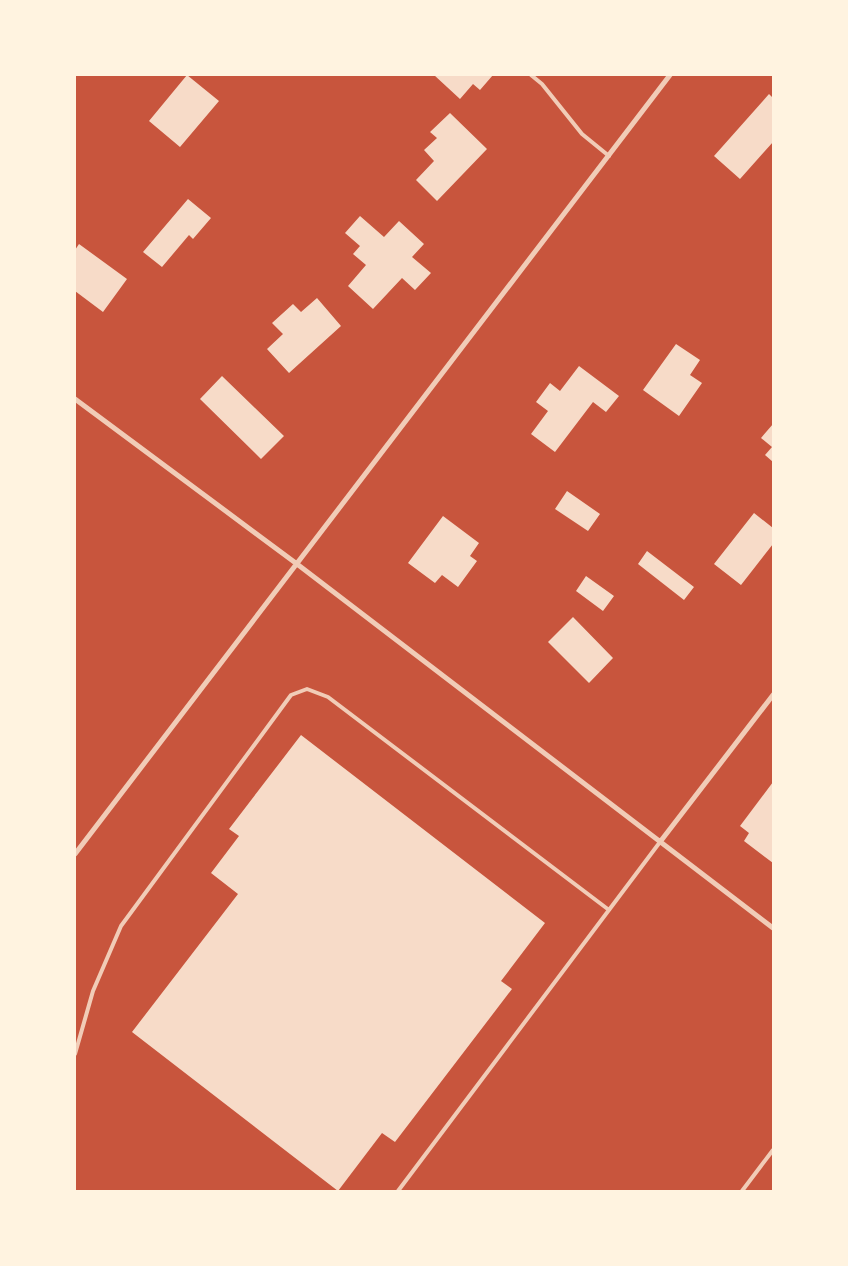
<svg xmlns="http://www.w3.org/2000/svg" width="848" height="1266" viewBox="0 0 848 1266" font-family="Figtree,sans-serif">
  <rect width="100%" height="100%" fill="#c8553d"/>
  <path fill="#f7dbc8" d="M187,75L219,101L180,147L149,121Z
    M434,75H493L480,90L473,84L460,99Z
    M769,94L773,98V142L740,179L714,156Z
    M450,113L487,149L437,201L416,180L434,161L424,150L437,138L430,132Z
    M188,199L211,218L193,239L189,235L162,267L143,252Z
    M360,216L384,237L399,221L424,244L412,257L431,273L415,290L402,278L373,309L348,286L366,265L353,254L360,246L345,233Z
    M79,244L127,279L103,312L75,291V250Z
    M317,298L341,326L289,373L267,349L283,334L272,323L293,304L301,312Z
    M676,344L700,360L690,375L702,383L679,416L643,390Z
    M579,366L619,396L606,412L593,402L555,452L531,434L548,411L536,402L550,383L560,391Z
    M222,376L284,436L261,459L200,399Z
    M773,424V462L765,455L772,447L761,438Z
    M567,491L600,514L588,531L555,509Z
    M754,513L773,528V544L741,585L714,564Z
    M443,516L479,543L470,556L477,561L458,587L442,575L435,583L408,563Z
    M647,551L694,587L684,600L638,564Z
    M586,576L614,596L603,611L576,591Z
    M573,617L613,658L589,683L548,642Z
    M301,735L545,923L501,981L512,989L395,1142L382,1133L338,1191L132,1032L238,894L211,873L239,836L229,829Z
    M773,782V863L744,841L749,833L740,826Z"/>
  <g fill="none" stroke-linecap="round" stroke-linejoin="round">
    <path stroke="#f1ccb7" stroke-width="4" d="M531,75L542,84L582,134L609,156
      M75,1054L93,991L121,926L291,695L307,689L328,697L609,910
      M398,1191L660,842
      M742,1191L773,1150"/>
    <path stroke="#f1ccb7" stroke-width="5" d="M75,399L297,564L773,928
      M660,842L773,695
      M75,854L670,75"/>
  </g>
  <rect width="848" height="1266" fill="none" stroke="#fff3e0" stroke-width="152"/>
</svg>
